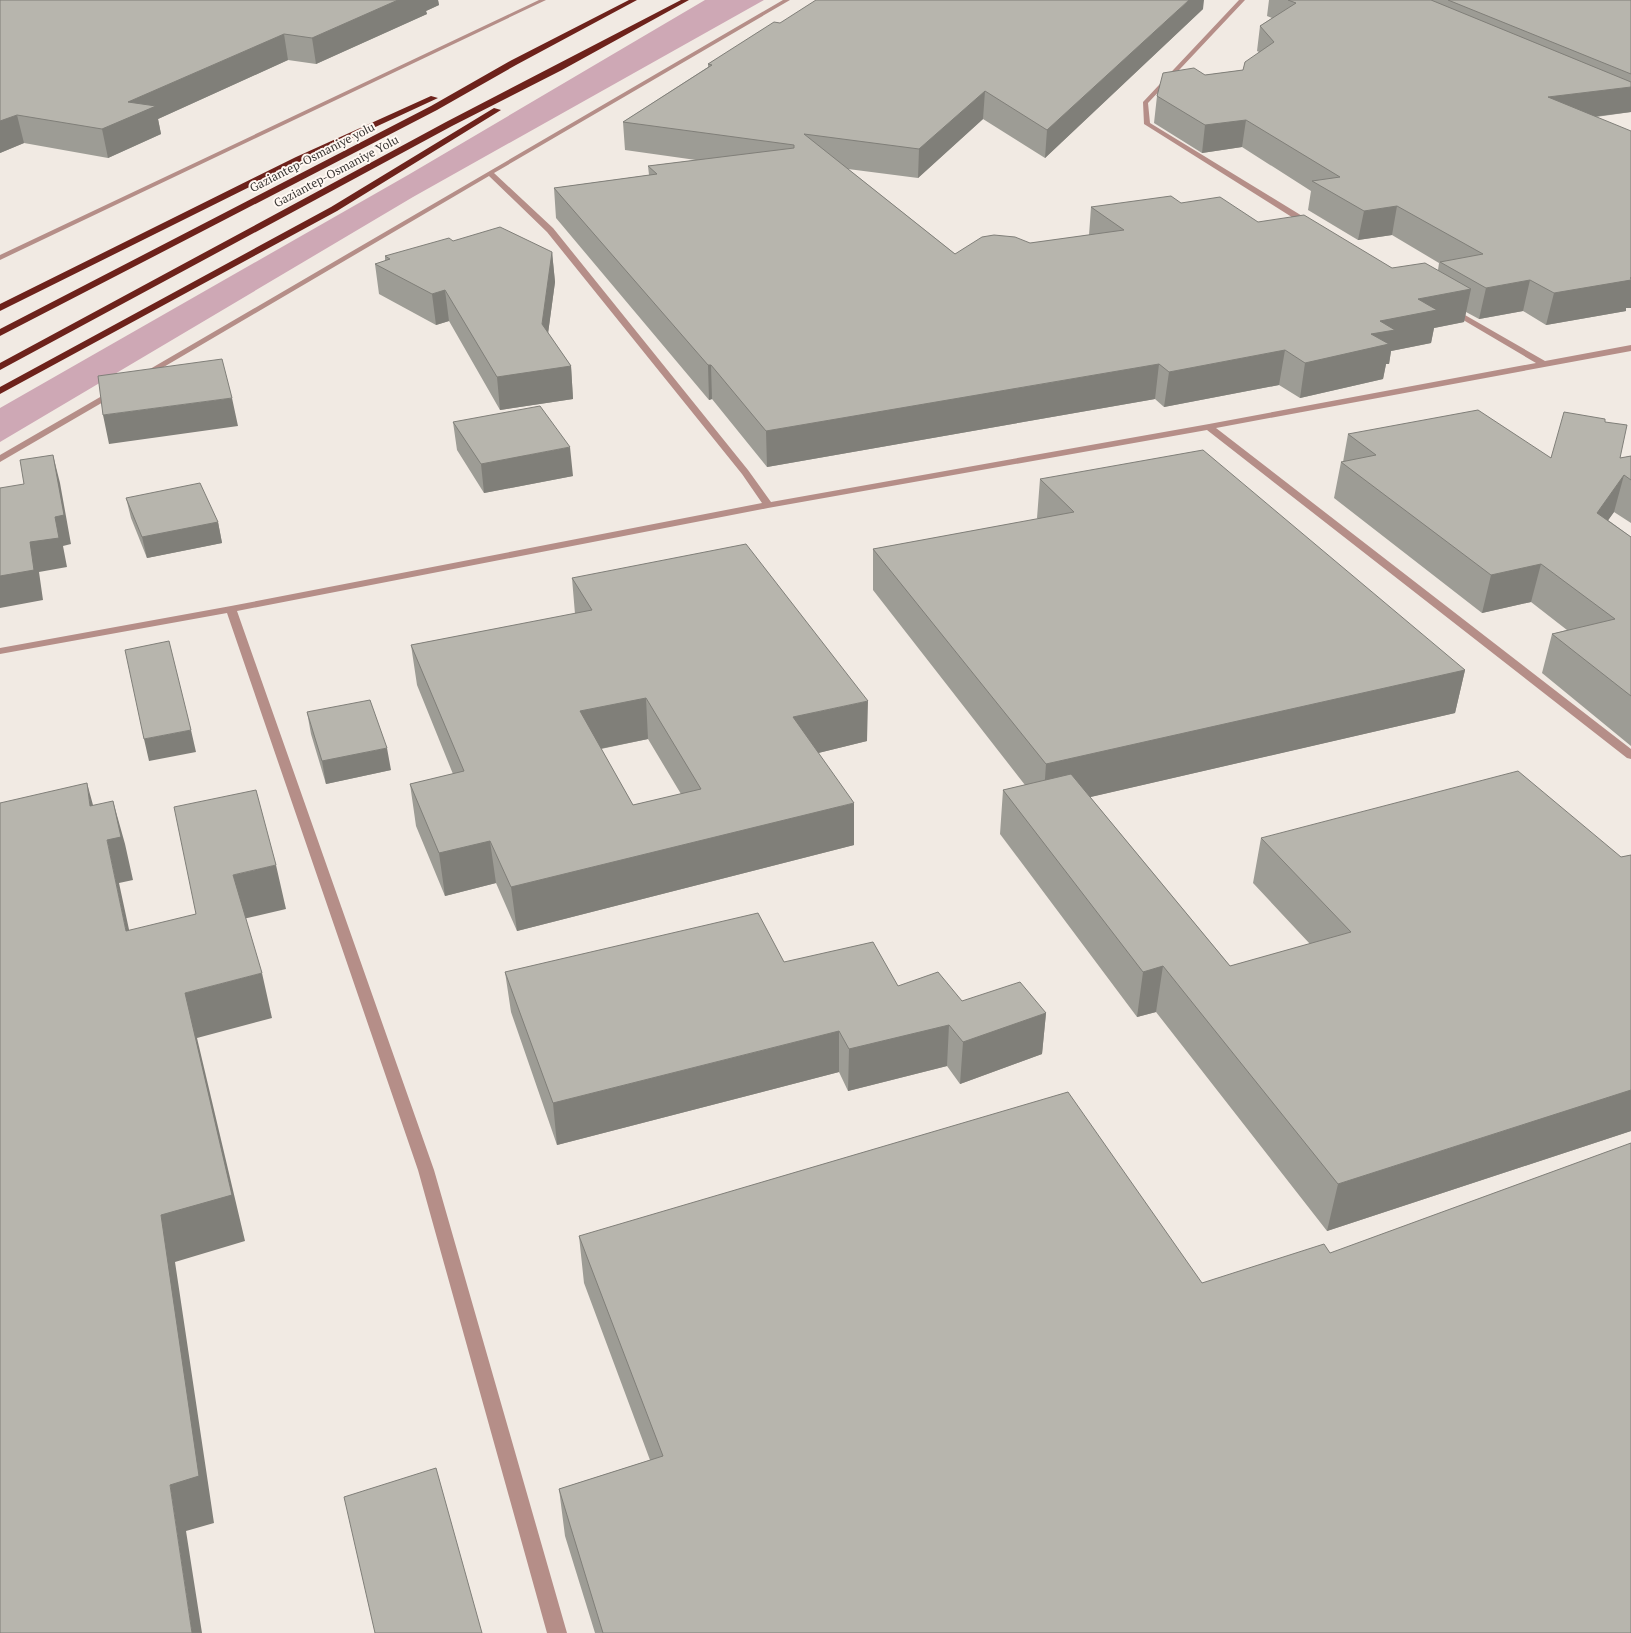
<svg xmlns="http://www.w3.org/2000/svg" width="1631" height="1633" viewBox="0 0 1631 1633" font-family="'PT Serif',serif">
  <rect width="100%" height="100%" fill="#f1eae3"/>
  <path fill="#cea8b5" d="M705,0H764L413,197L0,442V408L408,175Z"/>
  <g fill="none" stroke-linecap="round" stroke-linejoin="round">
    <path fill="#b58e88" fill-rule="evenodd" d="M539,0H546L0,260V255Z
      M783,0H790L494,173L553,228L748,470L771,502L1209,424L1536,363L1448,311V307H1451L1545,361L1631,345V351L1216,428L1631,749V759L1627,758L1207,430L768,508L237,611L434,1170L567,1633H547L418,1170L227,613L0,654V648L231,606L762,503L742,474L547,232L489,176L145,378L138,376Z
      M1239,0H1245L1148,103L1150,123L1312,222V226H1306L1144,124L1143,102Z
      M114,389L117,390V394L0,462V455Z"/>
    <path fill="#6d221b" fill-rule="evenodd" d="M629,0H637L516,65L437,110L0,336V329L431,106L510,61Z
      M681,0H689L562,70L452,126L0,370V363L446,122Z
      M431,96L438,98L302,161L0,311V304L296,157Z
      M494,108L501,110L337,211L0,394V387L331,207Z"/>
  </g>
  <path fill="#9d9c95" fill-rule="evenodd" d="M0,0H438L439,5L426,11L427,14L316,64L288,60L158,119L161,134L108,158L24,143L0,153Z
    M1269,0H1631V112L1596,117L1626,308V311L1546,325L1523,311L1479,319L1466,312L1464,322L1434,328L1431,343L1391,351L1389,364H1386L1383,379L1300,398L1279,385L1164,407L1155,399L767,467L712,399L709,400L556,218L554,188L649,175L648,166L696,160L625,150L623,122L708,67V64L780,23L1203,9L1045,158L983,119L918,178L848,169L955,254L1089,235L1091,207L1181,203L1258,222L1392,268L1438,270L1439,263L1392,235L1358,240L1308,210L1311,191L1242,147L1202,153L1154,123L1157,96L1205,75L1243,70L1259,52L1257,51L1260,26L1272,18L1267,16Z
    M453,241L552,252L555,282L548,333L571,366L573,399L500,410L449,321L436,325L379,294L375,264L385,261V256Z
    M453,422L573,476L484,493L457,450Z
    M1605,422L1620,458L1631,456V523L1614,512L1608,520L1631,537V746L1542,673L1552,634L1567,630L1531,602L1482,613L1334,498L1341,462H1343L1348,434L1551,458Z
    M1040,479L1465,670L1455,713L1090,797L1230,966L1310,944L1253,883L1261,838L1621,857L1631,855V1131L1327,1231L1156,1012L1137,1017L1000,834L1003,790L1025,785L873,590V549L1039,519L1037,518Z
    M126,498L218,522L222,543L147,558L131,518Z
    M572,578L867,741L818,753L854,845L517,931L496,883L445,896L416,826L410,784L453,774L417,685L411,645L575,614ZM648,739L681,794L633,805L601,749Z
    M307,712L391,770L326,784L311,734Z
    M784,962L898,986L962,1001L1046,1013L1042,1054L960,1084L947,1066L848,1091L839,1072L557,1145L511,1012L505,972Z
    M579,1236L1202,1283L1330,1253L1631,1633H595L565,1536L559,1489L650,1460L584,1283Z"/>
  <path fill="#807f79" d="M398,0H438L439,5L426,11L427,14L316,64L312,38Z
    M1189,0H1204L1203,9L1045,158L1047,130Z
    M284,34L288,60L158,119L161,134L108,158L102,129L128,102Z
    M1631,87V112L1543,123L1548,97Z
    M985,91L983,119L918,178L919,149Z
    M17,115L24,143L0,153V121Z
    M1246,120L1242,147L1202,153L1205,125Z
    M1397,206L1392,235L1358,240L1364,211Z
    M552,252L555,282L545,356L542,324Z
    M1631,278V308H1626V311L1546,325L1554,293Z
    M1530,280L1523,311L1479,319L1486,288Z
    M1471,289L1464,322L1434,328L1431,343L1391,351L1389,364H1386L1383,379L1300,398L1305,363L1418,299Z
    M445,290L449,321L436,325L432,294Z
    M1285,350L1279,385L1164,407L1169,372Z
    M1159,364L1155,399L767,467L766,431Z
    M708,365H711L712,399L709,400Z
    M571,366L573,399L500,410L497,377Z
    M232,398L238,426L109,444L103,415Z
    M570,447L573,476L484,493L481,464Z
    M53,455L60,483L71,544L63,546L67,567L39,572L43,600L0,608V576L30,542L55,517Z
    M1624,475L1614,512L1587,550L1597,513Z
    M218,522L222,543L147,558L142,537Z
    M1541,564L1531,602L1482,613L1491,575Z
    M1465,670L1455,713L1043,808L1046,764Z
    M646,698L648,739L584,752L580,711Z
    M868,701L867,741L794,759L793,717Z
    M191,730L196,752L149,761L144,739Z
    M387,748L391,770L326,784L322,761Z
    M87,783L99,827L90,806Z
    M113,801L125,844L133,880L119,883L139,976L126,931L107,840Z
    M854,803V845L517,931L511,887Z
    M490,841L496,883L445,896L439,853Z
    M276,865L286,909L243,919L233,875Z
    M1163,966L1156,1012L1137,1017L1143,972Z
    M262,973L272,1018L197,1038L245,1241L175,1262L214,1523L186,1531L202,1633H192L170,1485L161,1215L185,993Z
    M1046,1013L1042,1054L960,1084L963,1042Z
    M949,1025L947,1066L848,1091L849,1049Z
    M839,1031V1072L557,1145L553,1103Z
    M1631,1090V1131L1327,1231L1338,1184Z"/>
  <path fill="#b7b5ad" stroke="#807f79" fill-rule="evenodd" d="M0,0H398L312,38L284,34L128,102L156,106L102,129L17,115L0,121Z
    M816,0H1189L1047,130L985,91L919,149L804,134L955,254L982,237L994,235L1015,237L1030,243L1124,230L1091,207L1171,196L1181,203L1220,197L1258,222L1304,215L1392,268L1425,263L1471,289L1418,299L1437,310L1380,321L1395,330L1371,334L1389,344L1305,363L1285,350L1169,372L1159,364L766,431L711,365H708L554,188L657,174L648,166L794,148V145L623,122L712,65L708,64L774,22L780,23Z
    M1288,0H1431L1631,82V87L1548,97L1631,131V278H1630H1631V280L1554,293L1530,280L1486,288L1440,262L1483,254L1397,206L1364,211L1312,181L1340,177L1246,120L1205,125L1157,96L1163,73L1194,68L1205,75L1243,70L1245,62L1274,42L1260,26L1296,3Z
    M1448,0H1631V74Z
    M500,227L552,252L542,324L571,366L497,377L445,290L432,294L375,264L390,259L385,256L449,238L453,241Z
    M222,359L232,398L103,415L98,376Z
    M540,406L570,447L481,464L453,422Z
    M1478,410L1551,458L1564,412L1605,419V422L1627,425L1620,458L1631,456V480L1624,475L1597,513L1631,537V696L1552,634L1615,619L1541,564L1491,575L1341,462L1376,455L1348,434Z
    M1203,450L1465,670L1046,764L873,549L1074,512L1040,479Z
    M53,455L64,515L55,517L59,538L30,542L34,570L0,576V488L24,484L20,460Z
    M200,483L218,522L142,537L126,498Z
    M746,544L868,701L793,717L854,803L511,887L490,841L439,853L410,784L464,771L411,645L592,610L572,578ZM646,698L701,789L633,805L580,711Z
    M169,641L191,730L144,739L125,650Z
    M370,700L387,748L322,761L307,712Z
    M1518,771L1621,857L1631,855V1090L1338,1184L1163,966L1143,972L1003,790L1071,774L1230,966L1351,932L1261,838Z
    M87,783L90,806L113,801L121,837L107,840L126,931L196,914L174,807L256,790L276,865L233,875L262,973L185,993L232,1195L161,1215L199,1476L170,1485L192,1633H0V803Z
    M758,913L784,962L873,942L898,986L938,972L962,1001L1020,982L1046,1013L963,1042L949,1025L849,1049L839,1031L553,1103L505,972Z
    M1068,1092L1202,1283L1324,1244L1330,1253L1631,1143V1633H603L559,1489L663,1456L579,1236Z
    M436,1468L482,1633H375L344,1497Z"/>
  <g text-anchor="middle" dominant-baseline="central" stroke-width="4" stroke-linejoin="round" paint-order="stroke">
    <g font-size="12" fill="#393634" stroke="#fff7f1">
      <text transform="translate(312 157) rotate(-27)">Gaziantep-Osmaniye yolu</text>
      <text transform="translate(336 171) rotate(-28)">Gaziantep-Osmaniye Yolu</text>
    </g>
  </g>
</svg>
